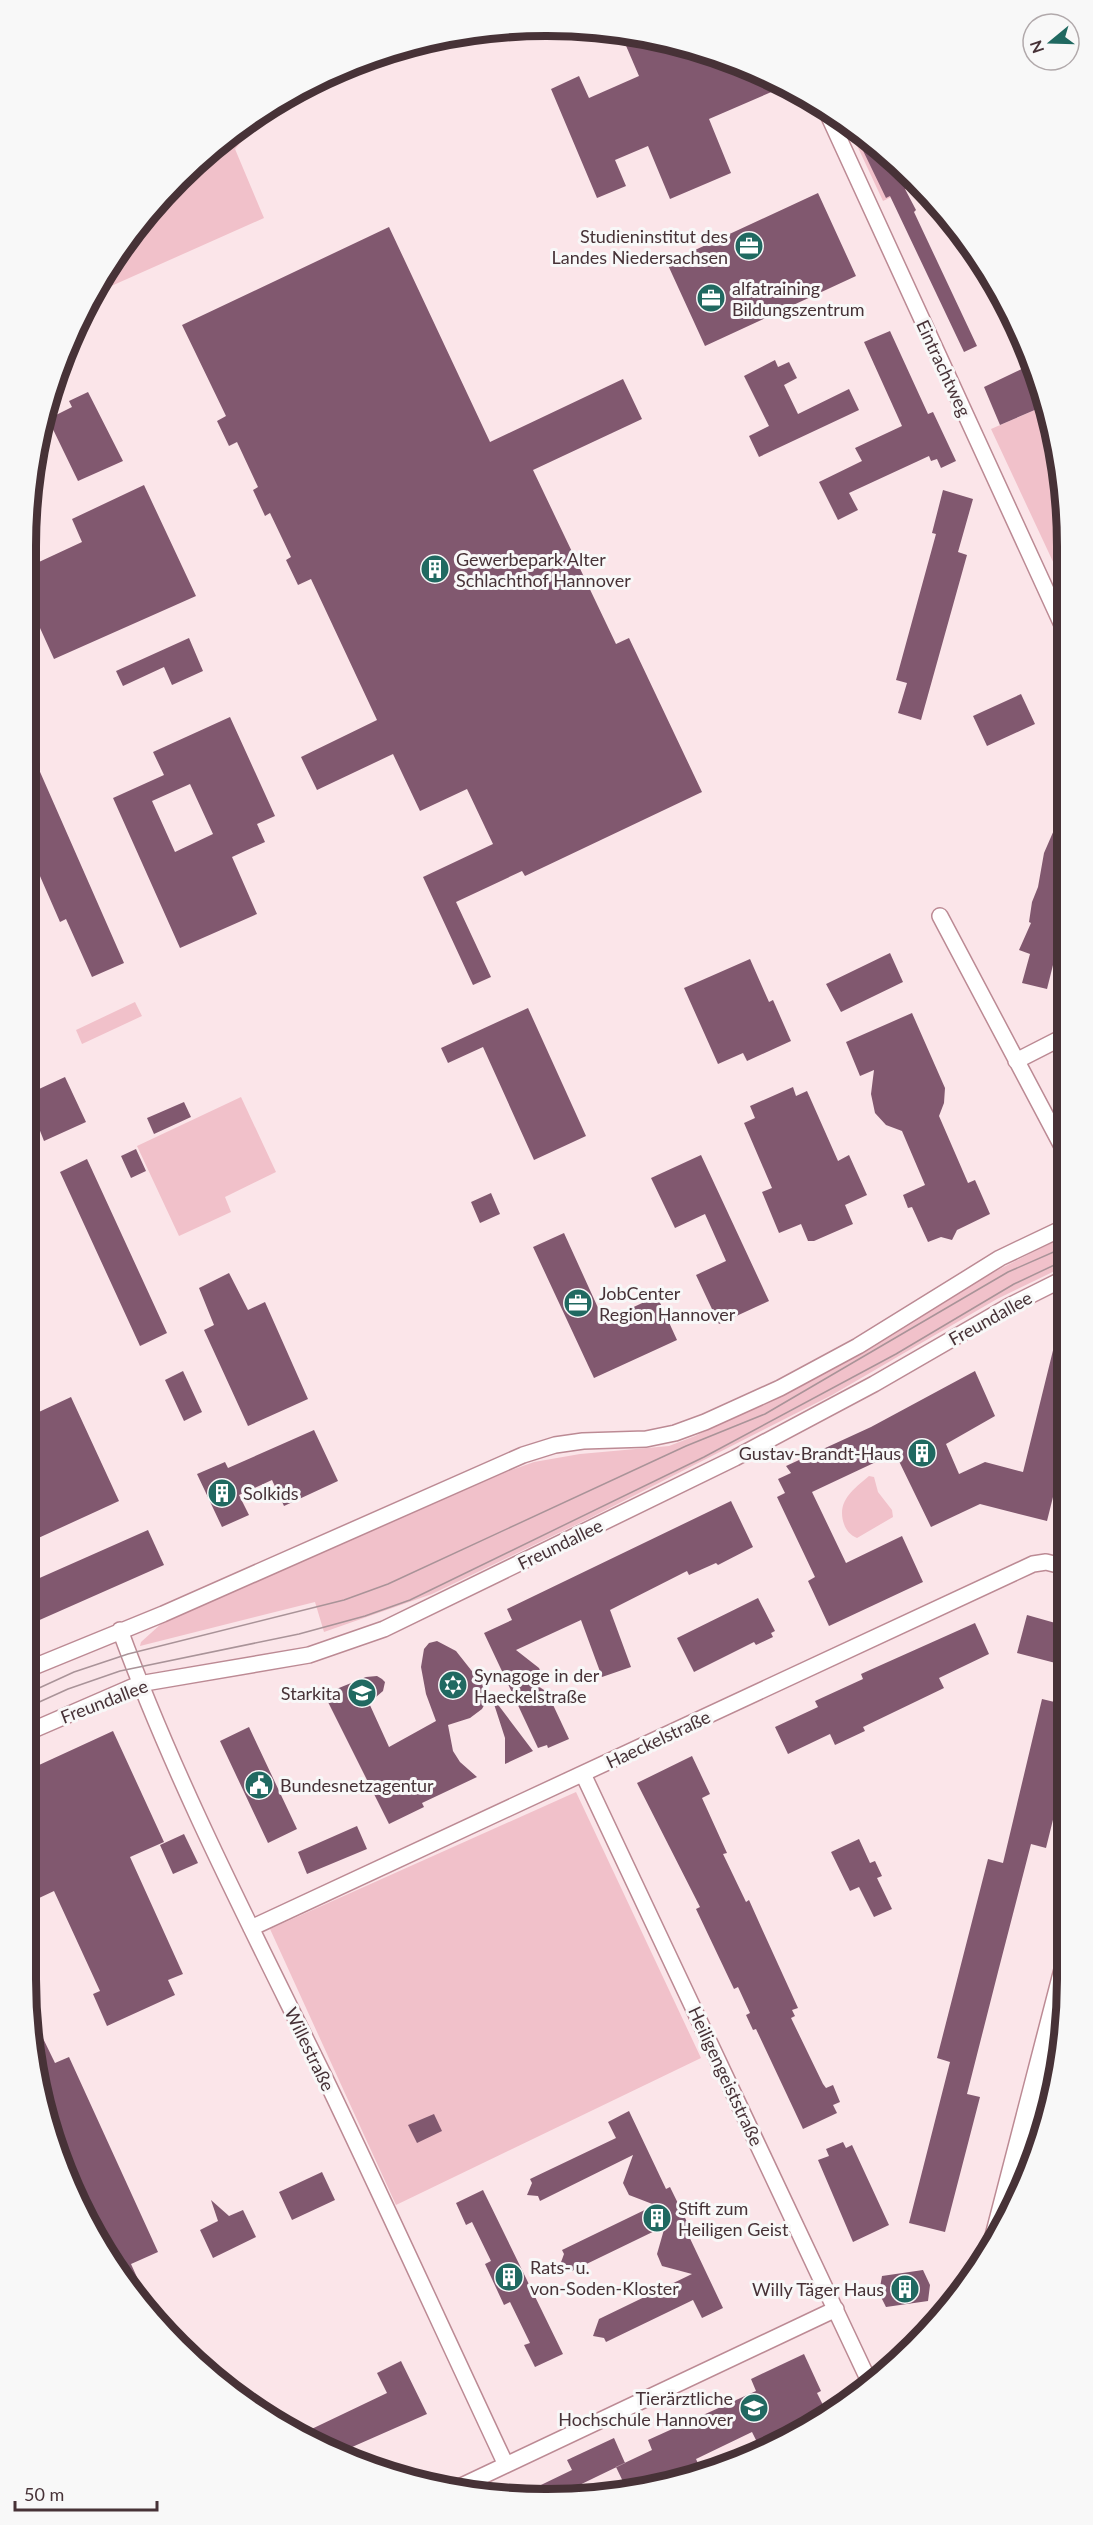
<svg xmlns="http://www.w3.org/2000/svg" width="1093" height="2525" viewBox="0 0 1093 2525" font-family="Lato,sans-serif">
  <rect width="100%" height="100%" fill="#fbe5e9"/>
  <path fill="#f1c1ca" d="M273,106L235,149L264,218L91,295L154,204L180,185L235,129Z
    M847,124L914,186L883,201Z
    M1044,406L1063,478V532L1055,566L991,429Z
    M135,1002L142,1016L82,1044L76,1030Z
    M241,1097L276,1172L225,1197L231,1212L179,1236L137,1146Z
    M1065,1236V1266L997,1299L832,1395L590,1518L432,1594L324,1632L315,1602L140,1646L141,1642L161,1624L489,1478L534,1462L580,1454L669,1446L695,1436L799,1387L980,1279Z
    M869,1476L874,1477L878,1492L892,1510L893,1517L857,1538C850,1535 846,1530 844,1524C836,1501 854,1489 869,1476Z
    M576,1792L701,2058L396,2205L270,1929Z"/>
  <path fill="#81586f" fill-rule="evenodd" d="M637,35L714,53L783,87L709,119L731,173L670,199L648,146L615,160L626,186L597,198L551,89L579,76L589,98L639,76L624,41Z
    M854,132L913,185L905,189L916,210L914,212L977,346L964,352L890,196L886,198Z
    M818,193L856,276L705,346L667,263Z
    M389,227L490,442L623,379L642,419L533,470L616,644L629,638L702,792L525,876L522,871L456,902L491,977L473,985L423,877L493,844L467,789L420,811L393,754L317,790L301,757L377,720L311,579L298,585L286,560L291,557L270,513L265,516L253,490L258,487L237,442L229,446L217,421L226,416L182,325Z
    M890,331L928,414L933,412L956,461L941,468L937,459L931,461L929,456L849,493L858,510L838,520L819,482L862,461L855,448L902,426L864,342Z
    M775,360L778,367L789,362L797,378L784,385L798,414L849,389L859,410L759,457L749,436L769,426L744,376Z
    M1032,364L1044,406L1000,425L984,387Z
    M88,392L123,461L78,481L48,419L72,407L69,401Z
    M144,485L196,596L54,659L26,597V568L82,542L72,519Z
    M943,490L973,499L958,552L967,555L921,720L898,713L907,683L896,680L936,534L932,533Z
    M189,638L203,671L172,685L164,667L123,686L116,671Z
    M1021,694L1035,724L987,746L973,716Z
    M230,717L275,816L257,824L265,842L232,857L257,914L180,948L113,798L164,775L153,752ZM190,784L213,834L175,852L152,801Z
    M26,740L124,963L92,977L66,919L60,922L26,844Z
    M1064,807V921L1047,989L1022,983L1030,954L1019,950L1031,923L1029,922L1032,902L1038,887L1044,853Z
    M890,953L903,982L841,1012L826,984Z
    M750,959L769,1002L773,1000L791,1041L747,1061L743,1053L718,1064L684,988Z
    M528,1008L586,1136L534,1160L483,1047L448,1063L441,1048Z
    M912,1013L945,1088L944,1103L939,1116L968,1183L975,1180L990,1214L957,1230L952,1240L941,1237L928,1242L912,1207L908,1208L903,1195L925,1185L902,1131L886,1125L875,1113L871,1094L874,1070L860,1076L846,1042Z
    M65,1077L86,1122L44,1141L26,1095Z
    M793,1087L796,1096L807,1091L838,1161L849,1155L867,1195L845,1205L853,1224L814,1241H808L801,1224L779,1233L762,1192L772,1188L744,1123L755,1118L750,1106Z
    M184,1102L191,1117L154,1134L147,1118Z
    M136,1149L146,1171L131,1178L121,1156Z
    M701,1155L769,1301L719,1324L696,1275L726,1261L705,1214L675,1228L651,1178Z
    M87,1159L167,1333L140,1346L60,1172Z
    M491,1193L500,1214L480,1223L471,1202Z
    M564,1233L604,1321L657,1296L677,1340L594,1378L533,1247Z
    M229,1273L248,1310L265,1302L308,1399L248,1426L204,1330L214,1325L199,1288Z
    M1059,1326L1066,1327V1445L1047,1521L980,1504L931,1527L895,1453L812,1492L846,1563L902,1536L923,1582L829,1626L808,1581L815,1577L777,1497L785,1493L778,1479L791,1473L786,1466L871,1427L975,1371L995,1416L946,1444L959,1474L985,1462L1023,1472Z
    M183,1371L202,1412L184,1421L165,1380Z
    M71,1397L119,1501L34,1540L26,1520V1418Z
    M314,1430L338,1481L284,1506L272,1480L239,1495L249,1515L222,1527L197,1474L225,1462L228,1468Z
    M731,1501L753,1547L718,1565L716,1563L689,1575L687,1571L610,1610L631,1667L602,1677L581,1620L516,1650L539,1668L543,1677L532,1682L547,1692L569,1739L548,1748L547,1745L538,1748L484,1633L512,1620L507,1609Z
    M148,1530L164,1565L26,1626V1584Z
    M758,1598L775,1631L771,1633L773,1637L756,1645L754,1642L694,1672L677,1638Z
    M1027,1615L1066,1626L1067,1666L1017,1653Z
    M975,1623L989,1654L939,1678L944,1688L863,1727L865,1731L835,1745L830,1734L788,1754L775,1727L818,1707L815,1701L863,1679L861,1674Z
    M437,1641L456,1651L490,1694L482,1709L470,1718L448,1725L453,1751L460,1762L477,1777L422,1803L424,1807L389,1824L324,1694L366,1677L377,1676L382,1679L385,1682L383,1691L369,1703L389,1747L436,1721L426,1694L421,1667L424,1649L429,1643Z
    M1042,1699L1067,1705V1763L1046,1848L1031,1844L999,1968L967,2094L980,2097L945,2232L909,2223L950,2062L937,2058L988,1859L1003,1863Z
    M496,1702L533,1751L505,1764V1738L494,1704Z
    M249,1727L297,1829L268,1843L220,1741Z
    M113,1731L164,1842L130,1857L183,1974L168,1980L175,1995L107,2026L93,1994L100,1991L54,1891L37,1899L26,1874V1771Z
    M692,1756L710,1794L702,1798L727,1853L723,1854L746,1902L749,1900L762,1929L798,2008L792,2010L795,2016L791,2018L823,2084L826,2088L833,2085L840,2102L833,2105L837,2113L803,2129L756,2029L753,2030L746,2015L750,2013L738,1987L734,1989L696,1909L700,1907L637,1783Z
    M357,1826L367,1849L307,1874L298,1852Z
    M184,1834L198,1863L173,1874L160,1845Z
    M859,1839L870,1863L875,1861L882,1876L877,1878L892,1909L874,1917L859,1887L850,1891L831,1852Z
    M38,2028L55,2063L69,2057L158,2252L131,2264L146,2297L140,2301L111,2261L117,2259L46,2104L34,2029Z
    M629,2111L666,2189L670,2187L690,2228L686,2230L723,2308L702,2318L693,2300L606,2342L604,2338L593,2336L599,2319L692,2274L662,2266L657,2254L665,2226L572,2271L570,2267L560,2265L564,2254L562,2250L655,2205L629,2195L623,2183L633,2155L540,2201L538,2196L527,2195L532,2183L530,2179L616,2138L608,2122Z
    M434,2114L442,2131L417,2143L408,2125Z
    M843,2142L846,2148L852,2145L889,2225L853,2242L818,2160L829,2156L826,2149Z
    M322,2172L335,2200L292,2220L279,2192Z
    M483,2190L563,2354L535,2367L524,2345L530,2343L510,2302L504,2305L485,2264L491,2261L472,2222L466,2225L456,2203Z
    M211,2200L229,2216L243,2210L256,2237L213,2258L200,2230L218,2221Z
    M923,2270L930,2285L928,2301L886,2307L879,2293L882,2276Z
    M804,2354L821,2391L817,2393L827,2413L807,2430L788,2437L785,2431L758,2444L752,2432L696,2459L701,2470L648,2490L628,2492L616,2467L652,2450L648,2440L756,2391L751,2379Z
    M401,2361L427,2414L343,2451L299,2435L387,2393L377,2373Z
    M614,2438L625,2463L567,2491L570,2497L546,2499L516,2497L572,2470L567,2460Z"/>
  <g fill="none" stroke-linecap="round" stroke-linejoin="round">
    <g stroke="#bc8a94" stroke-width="18">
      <path id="street" d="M825,108L1063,627
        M940,916L1065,1152
        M1016,1061L1065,1036
        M120,1630C176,1783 252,1929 324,2076C386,2205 445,2335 506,2465
        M26,1670L163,1614L523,1455L555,1445L583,1441L646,1439L675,1433L705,1422L780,1388L858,1346L1000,1258L1065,1227
        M26,1733L139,1684L309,1655L384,1629L735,1458L874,1384L1009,1306L1065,1278
        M583,1774L868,2379
        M251,1928L1033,1564L1046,1562L1066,1567
        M453,2490L836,2309"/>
    </g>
    <g stroke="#bc8a94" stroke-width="24">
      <path id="secondary" d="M994,2244L1067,1962"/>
    </g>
    <use href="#street" stroke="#fff" stroke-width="15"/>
    <use href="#secondary" stroke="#fff" stroke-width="21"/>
    <path stroke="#a99398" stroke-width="1.5" d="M26,1694L74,1672L128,1654L344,1600L388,1584L686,1446L765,1414L1008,1272L1065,1247
      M26,1708L68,1689L120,1671L299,1634L365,1616L410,1600L704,1457L896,1354L1014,1284L1065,1260"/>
  </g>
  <defs>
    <g id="office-disc" transform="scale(1.5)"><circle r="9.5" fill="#206961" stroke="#f8f8f8"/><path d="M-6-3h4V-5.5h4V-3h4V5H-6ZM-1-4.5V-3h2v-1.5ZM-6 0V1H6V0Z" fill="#fff"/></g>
    <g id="building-disc" transform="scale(1.5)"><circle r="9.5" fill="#206961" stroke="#f8f8f8"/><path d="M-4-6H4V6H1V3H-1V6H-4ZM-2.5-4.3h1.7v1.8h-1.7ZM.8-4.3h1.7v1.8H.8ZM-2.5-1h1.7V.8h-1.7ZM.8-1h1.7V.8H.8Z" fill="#fff"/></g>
    <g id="synagogue-disc" transform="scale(1.5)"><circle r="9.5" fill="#206961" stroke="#f8f8f8"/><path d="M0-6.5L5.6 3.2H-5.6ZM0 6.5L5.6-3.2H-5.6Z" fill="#fff"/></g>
    <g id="school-disc" transform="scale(1.5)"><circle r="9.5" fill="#206961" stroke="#f8f8f8"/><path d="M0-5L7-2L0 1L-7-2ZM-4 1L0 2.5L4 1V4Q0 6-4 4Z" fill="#fff"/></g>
    <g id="civic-disc" transform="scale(1.5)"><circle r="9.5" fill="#206961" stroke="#f8f8f8"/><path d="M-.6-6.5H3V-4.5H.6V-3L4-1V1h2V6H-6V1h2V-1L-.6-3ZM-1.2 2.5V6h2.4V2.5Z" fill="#fff"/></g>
    <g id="university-disc" transform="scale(1.5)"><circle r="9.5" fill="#206961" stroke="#f8f8f8"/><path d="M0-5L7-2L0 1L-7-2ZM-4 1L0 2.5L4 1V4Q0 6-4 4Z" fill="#fff"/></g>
  </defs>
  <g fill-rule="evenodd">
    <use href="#office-disc" x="749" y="246"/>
    <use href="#office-disc" x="711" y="298"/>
    <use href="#building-disc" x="435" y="569"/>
    <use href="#office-disc" x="578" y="1303"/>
    <use href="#building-disc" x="922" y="1453"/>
    <use href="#building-disc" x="222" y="1493"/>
    <use href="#synagogue-disc" x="453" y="1685"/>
    <use href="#school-disc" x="362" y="1693"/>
    <use href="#civic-disc" x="259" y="1785"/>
    <use href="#building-disc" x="657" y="2218"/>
    <use href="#building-disc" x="509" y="2277"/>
    <use href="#building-disc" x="905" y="2289"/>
    <use href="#university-disc" x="754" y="2408"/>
  </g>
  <g text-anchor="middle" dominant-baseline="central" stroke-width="6" stroke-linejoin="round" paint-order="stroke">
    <g font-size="18" fill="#473237" stroke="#f8f8f8" text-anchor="start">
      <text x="728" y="236" text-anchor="end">Studieninstitut des<tspan x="728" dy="21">Landes Niedersachsen</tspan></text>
      <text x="732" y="288">alfatraining<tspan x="732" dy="21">Bildungszentrum</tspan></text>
      <text x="456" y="559">Gewerbepark Alter<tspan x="456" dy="21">Schlachthof Hannover</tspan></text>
      <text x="599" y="1293">JobCenter<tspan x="599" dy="21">Region Hannover</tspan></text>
      <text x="901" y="1453" text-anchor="end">Gustav-Brandt-Haus</text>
      <text x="243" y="1493">Solkids</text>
      <text x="474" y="1675">Synagoge in der<tspan x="474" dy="21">Haeckelstraße</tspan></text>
      <text x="341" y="1693" text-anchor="end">Starkita</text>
      <text x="280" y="1785">Bundesnetzagentur</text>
      <text x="678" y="2208">Stift zum<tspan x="678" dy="21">Heiligen Geist</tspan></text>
      <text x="530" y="2267">Rats- u.<tspan x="530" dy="21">von-Soden-Kloster</tspan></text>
      <text x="884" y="2289" text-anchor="end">Willy Täger Haus</text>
      <text x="733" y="2398" text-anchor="end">Tierärztliche<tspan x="733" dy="21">Hochschule Hannover</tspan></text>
    </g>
    <g font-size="18" fill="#473237" stroke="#f8f8f8">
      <text transform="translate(944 368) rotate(65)">Eintrachtweg</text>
      <text transform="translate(990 1318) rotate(-29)">Freundallee</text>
      <text transform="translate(560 1544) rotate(-26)">Freundallee</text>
      <text transform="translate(104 1701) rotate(-21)">Freundallee</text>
      <text transform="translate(658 1739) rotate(-25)">Haeckelstraße</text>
      <text transform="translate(310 2049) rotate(64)">Willestraße</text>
      <text transform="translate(726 2076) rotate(65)">Heiligengeiststraße</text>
    </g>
  </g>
  <path d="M0 0H1093V2525H0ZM546 36H547A510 510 0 0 1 1057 546V1979A510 510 0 0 1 547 2489H546A510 510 0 0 1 36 1979V546A510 510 0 0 1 546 36Z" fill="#f8f8f8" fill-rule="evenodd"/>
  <path fill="none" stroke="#473237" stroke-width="8" d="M546 36H547A510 510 0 0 1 1057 546V1979A510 510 0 0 1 547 2489H546A510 510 0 0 1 36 1979V546A510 510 0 0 1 546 36Z"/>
  <g transform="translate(1051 42) rotate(251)"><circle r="28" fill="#f8f8f8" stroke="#b1a9ab" stroke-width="1.5"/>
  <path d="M0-4.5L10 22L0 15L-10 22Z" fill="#206961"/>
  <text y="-9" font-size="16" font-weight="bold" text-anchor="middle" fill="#473237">N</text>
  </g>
  <path d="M15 2501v9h142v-9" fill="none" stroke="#473237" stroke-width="3"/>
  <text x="24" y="2501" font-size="18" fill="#473237" stroke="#f8f8f8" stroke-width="4.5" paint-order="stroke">50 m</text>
</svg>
